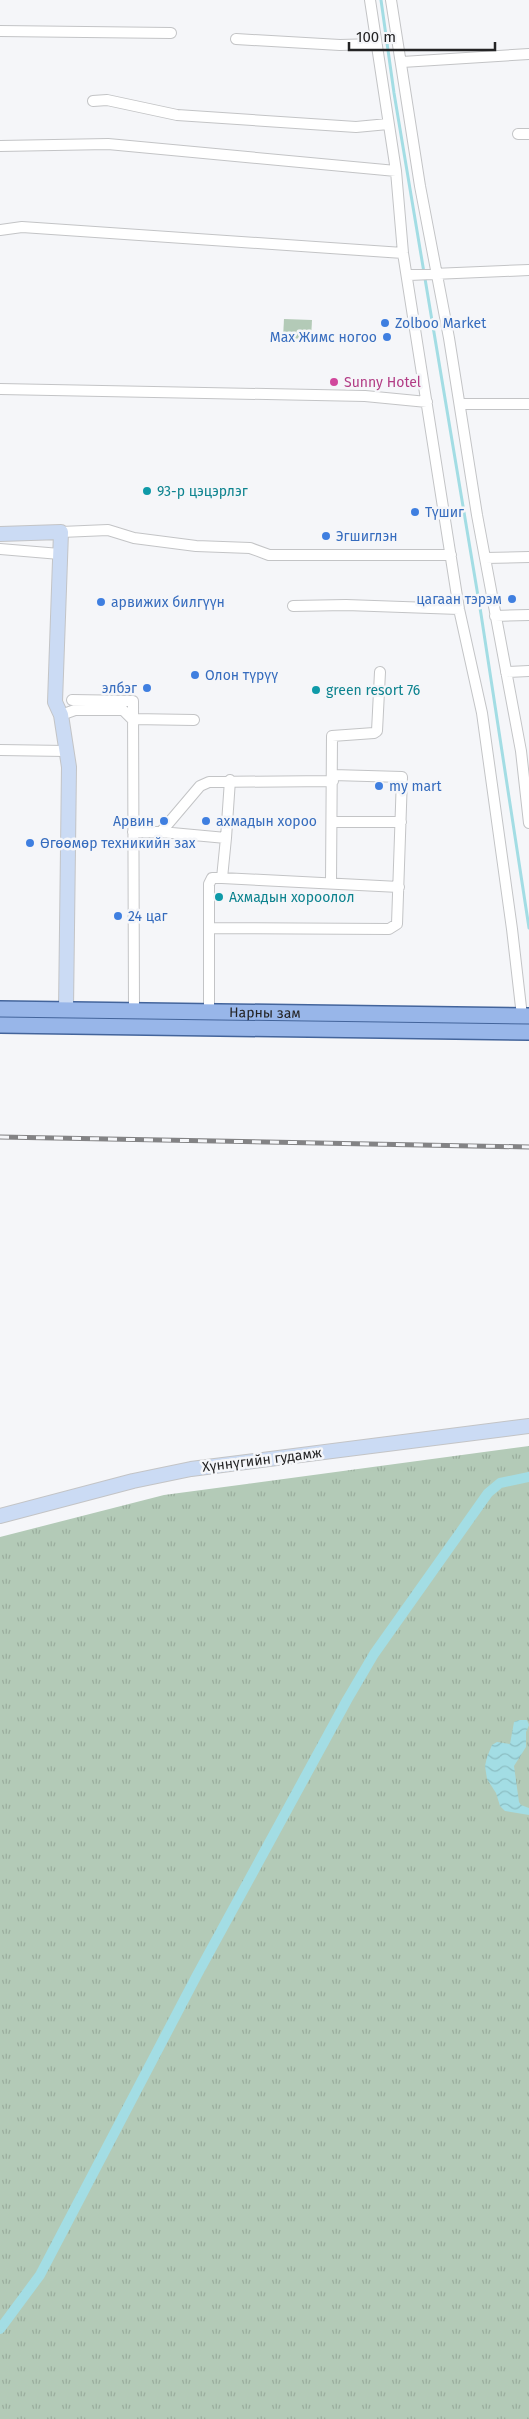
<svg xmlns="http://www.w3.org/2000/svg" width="529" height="2419" viewBox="0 0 529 2419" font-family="'Fira Sans',sans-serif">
  <defs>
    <pattern id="grass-tufts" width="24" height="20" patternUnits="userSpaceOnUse" patternTransform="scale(1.25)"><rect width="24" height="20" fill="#b3cab7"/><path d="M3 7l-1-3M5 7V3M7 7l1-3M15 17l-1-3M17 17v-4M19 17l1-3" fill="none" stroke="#9aad9d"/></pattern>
    <pattern id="water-waves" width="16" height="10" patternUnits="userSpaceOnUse" patternTransform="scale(1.25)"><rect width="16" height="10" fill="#a3dde4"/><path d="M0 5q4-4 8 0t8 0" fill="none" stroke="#8cbec3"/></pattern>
  </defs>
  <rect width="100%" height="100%" fill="#f5f6f9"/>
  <path fill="url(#grass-tufts)" d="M529,1446V2419H0V1537L164,1495Z"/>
  <path fill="#b3cab7" d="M284,319L312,320L311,339L283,338Z"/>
  <path fill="url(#water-waves)" d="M519,1720H527L529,1725L526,1732V1747L514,1766L519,1802L521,1805L529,1808V1815L505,1811L500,1806L496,1793L487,1779L485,1766L487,1757L492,1745L497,1742L510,1744L514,1722Z"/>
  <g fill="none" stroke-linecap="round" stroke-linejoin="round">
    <path stroke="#a3dde4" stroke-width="3" d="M381,0L394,93L481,614L529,928"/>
    <path stroke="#a3dde4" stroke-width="10" d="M0,2329L40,2275L197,1975L347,1700L374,1654L488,1493L500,1483L529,1477"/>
    <g stroke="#c3c4c6" stroke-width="12">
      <path id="street" d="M370,0L396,171L403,253L459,609L482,713L512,929L522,1016
        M391,0L420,186L449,338L477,515L521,751L529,823
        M0,31L171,33
        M236,39L340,45L376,44
        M402,62L529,54
        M93,101L107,100L177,115L356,127L388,124
        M518,134H529
        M0,146L108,144L396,171
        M0,230L22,227L403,253
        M409,275L529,270
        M0,389L365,396L427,402
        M461,404H529
        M61,532L108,530L134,538L196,546L250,548L269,555H451
        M0,549L60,554
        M485,558L529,557
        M293,606L346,605L459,609
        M495,616L529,615
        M506,672L529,671
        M72,700L133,701L134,1010
        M61,715L75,710H123L132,719L194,720
        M0,750L66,751
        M332,822H401
        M133,832H161L226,838L222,878H212L209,884V1011
        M161,832L200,786L209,782L333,781
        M226,838L230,780
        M222,878L399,887
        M331,883L332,736L374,733L377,731L380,672
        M210,928L389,929L397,924L402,777L333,775"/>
    </g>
    <g stroke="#c3c4c6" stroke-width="16">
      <path id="secondary" d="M0,534L61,532L55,702L61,715L69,767L66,1009
        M0,1516L133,1481L191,1469L529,1426"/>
    </g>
    <g stroke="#43649b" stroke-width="18">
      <g id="primary">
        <path id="s1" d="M0,1009L529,1016"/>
        <path d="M0,1025L529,1032"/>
      </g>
    </g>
    <use href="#street" stroke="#fff" stroke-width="10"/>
    <use href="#secondary" stroke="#cbdbf4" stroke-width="14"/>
    <use href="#primary" stroke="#98b6e9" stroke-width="15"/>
    <g stroke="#838385" stroke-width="5">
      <path id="rail" d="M0,1137L529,1147"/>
    </g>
    <use href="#rail" stroke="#f5f6f9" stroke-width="3" stroke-dasharray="9" stroke-linecap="butt"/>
  </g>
  <g fill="#3f7fe0" stroke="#f5f6f9" stroke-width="2">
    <circle cx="385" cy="323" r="5"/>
    <circle cx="387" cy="337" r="5"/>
    <circle cx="415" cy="512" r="5"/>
    <circle cx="326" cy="536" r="5"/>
    <circle cx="512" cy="599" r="5"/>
    <circle cx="101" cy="602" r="5"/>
    <circle cx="195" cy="675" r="5"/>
    <circle cx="147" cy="688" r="5"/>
    <circle cx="379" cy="786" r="5"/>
    <circle cx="164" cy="821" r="5"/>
    <circle cx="206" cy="821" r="5"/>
    <circle cx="30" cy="843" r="5"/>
    <circle cx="118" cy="916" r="5"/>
  </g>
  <circle fill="#d1479c" stroke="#f5f6f9" stroke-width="2" cx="334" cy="382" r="5"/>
  <g fill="#0f9aa8" stroke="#f5f6f9" stroke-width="2">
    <circle cx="147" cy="491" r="5"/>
    <circle cx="316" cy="690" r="5"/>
    <circle cx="219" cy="897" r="5"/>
  </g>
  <g text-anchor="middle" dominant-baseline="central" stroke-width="5" stroke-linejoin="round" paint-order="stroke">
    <g font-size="14" fill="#366cbe" stroke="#f5f6f9" text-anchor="start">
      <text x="395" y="323">Zolboo Market</text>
      <text x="377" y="337" text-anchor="end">Мах Жимс ногоо</text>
      <text x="425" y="512">Түшиг</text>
      <text x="336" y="536">Эгшиглэн</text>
      <text x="502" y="599" text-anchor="end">цагаан тэрэм</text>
      <text x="111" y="602">арвижих билгүүн</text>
      <text x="205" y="675">Олон түрүү</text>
      <text x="137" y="688" text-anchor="end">элбэг</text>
      <text x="389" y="786">my mart</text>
      <text x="154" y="821" text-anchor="end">Арвин</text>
      <text x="216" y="821">ахмадын хороо</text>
      <text x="40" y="843">Өгөөмөр техникийн зах</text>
      <text x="128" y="916">24 цаг</text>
    </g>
    <g font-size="14" fill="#b23c85" stroke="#f5f6f9" text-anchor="start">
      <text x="344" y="382">Sunny Hotel</text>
    </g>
    <g font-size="14" fill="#0d838f" stroke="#f5f6f9" text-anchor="start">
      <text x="157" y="491">93-р цэцэрлэг</text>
      <text x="326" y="690">green resort 76</text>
      <text x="229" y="897">Ахмадын хороолол</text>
    </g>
    <g font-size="14" fill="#242425" stroke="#f5f6f9">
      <text stroke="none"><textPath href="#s1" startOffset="265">Нарны зам</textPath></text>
      <text transform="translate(262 1460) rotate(-7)">Хүннүгийн гудамж</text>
    </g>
  </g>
  <path d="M349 42v8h146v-8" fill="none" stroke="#242425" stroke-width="2.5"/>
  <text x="356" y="42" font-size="15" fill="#242425" stroke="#f5f6f9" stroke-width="4" paint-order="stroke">100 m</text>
</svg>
